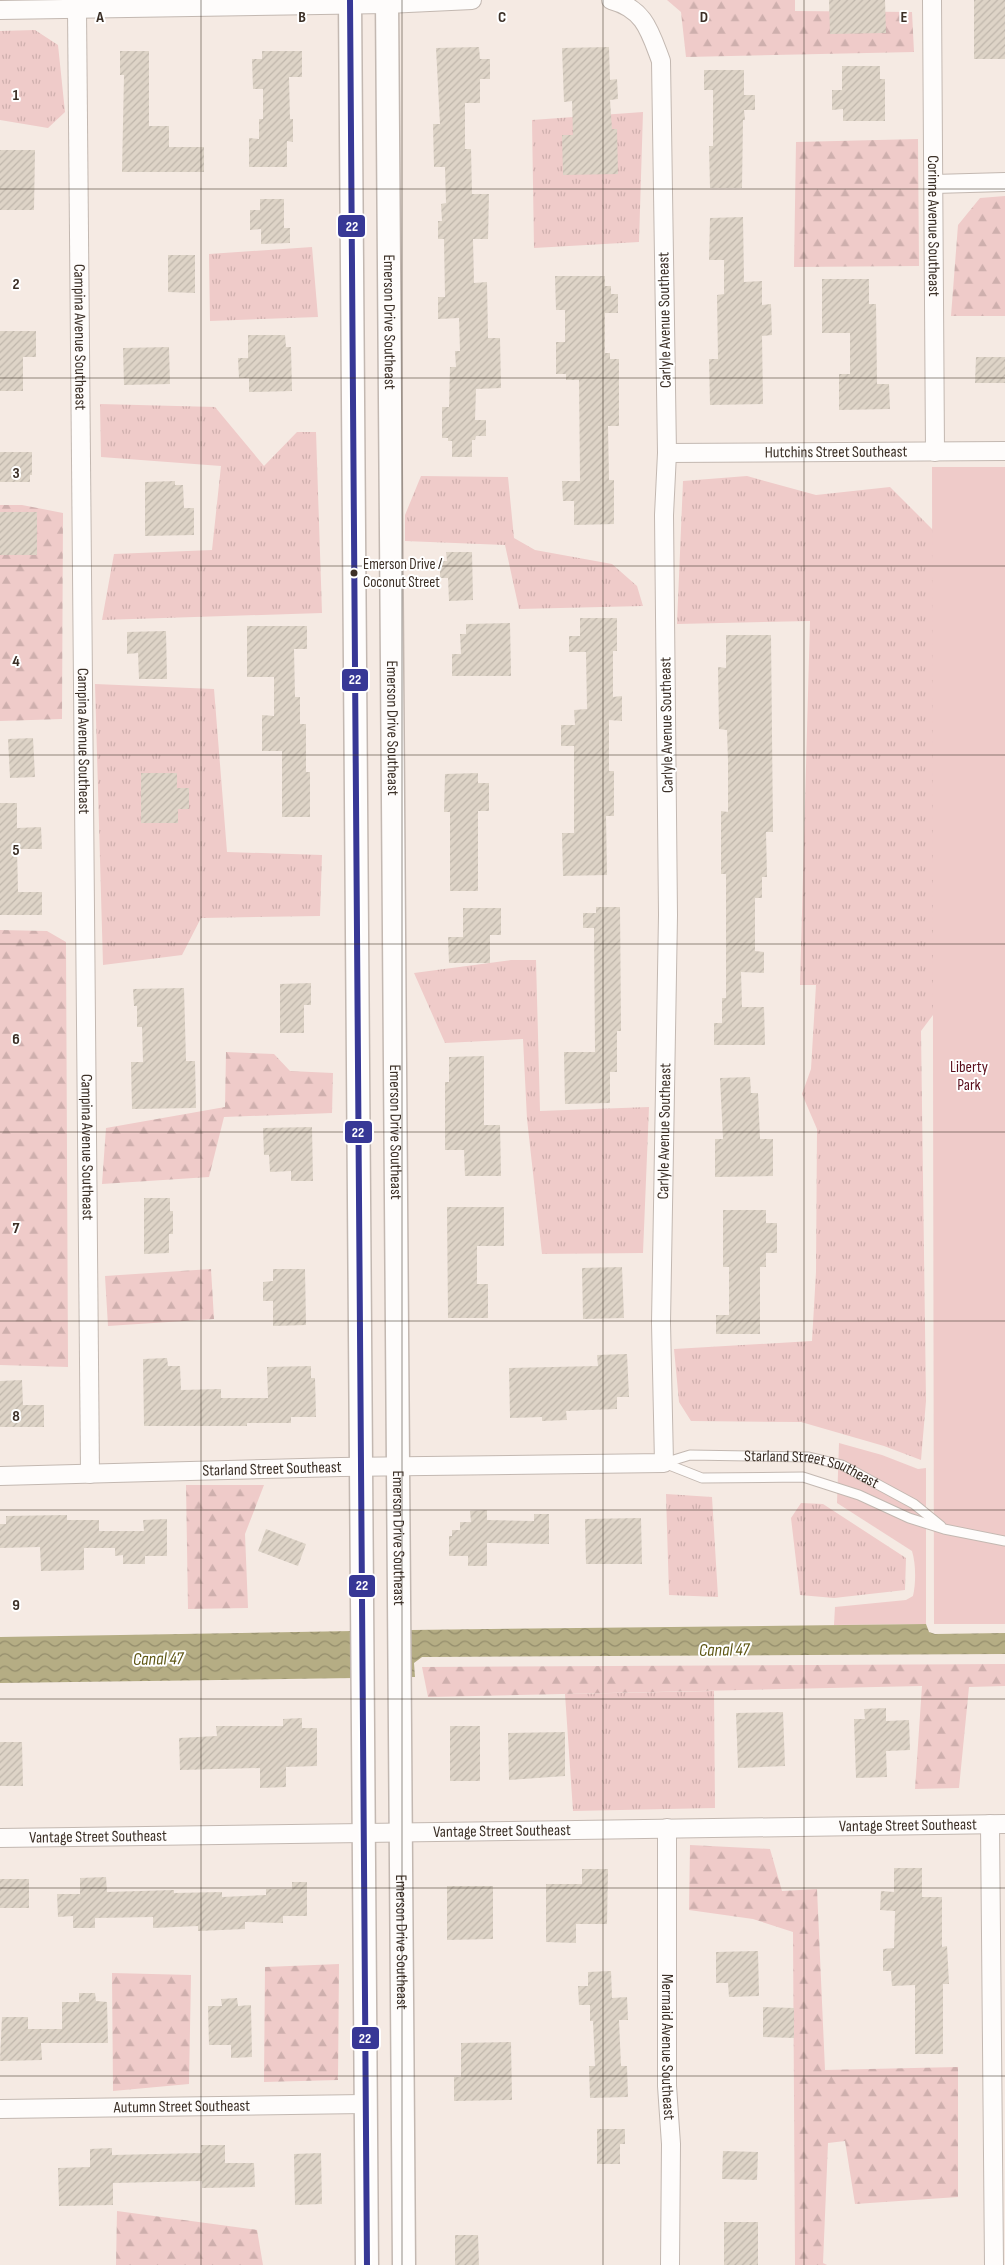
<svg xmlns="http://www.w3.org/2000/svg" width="1005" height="2265" viewBox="0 0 1005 2265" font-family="'Sofia Sans Condensed',sans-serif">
  <defs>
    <pattern id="grass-tufts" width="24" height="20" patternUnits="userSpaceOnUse" patternTransform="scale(1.25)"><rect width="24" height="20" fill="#efcbc9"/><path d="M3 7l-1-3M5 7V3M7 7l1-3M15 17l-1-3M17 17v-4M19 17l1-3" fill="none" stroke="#ceafad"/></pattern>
    <pattern id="forest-firs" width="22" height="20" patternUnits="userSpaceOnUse" patternTransform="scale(1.25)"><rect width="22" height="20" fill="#efcbc9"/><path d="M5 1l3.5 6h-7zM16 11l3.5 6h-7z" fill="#ceafad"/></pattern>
    <pattern id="water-waves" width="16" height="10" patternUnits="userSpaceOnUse" patternTransform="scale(1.25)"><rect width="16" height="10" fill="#b5ad84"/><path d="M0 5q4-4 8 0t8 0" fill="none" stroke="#948d6c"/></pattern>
    <pattern id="building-hatch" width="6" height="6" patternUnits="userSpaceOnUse" patternTransform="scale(1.25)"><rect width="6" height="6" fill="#ded4c7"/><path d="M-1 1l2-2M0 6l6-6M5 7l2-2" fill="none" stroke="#bfb6ab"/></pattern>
  </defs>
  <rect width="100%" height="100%" fill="#f5eae3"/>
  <path fill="url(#grass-tufts)" d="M35,30L58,45L65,112L48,128L0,120V31Z
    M643,112L639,242L534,248L532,120Z
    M312,247L318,317L210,321L209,254Z
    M100,404L215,407L264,466L297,432H316L322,613L102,620L114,554L212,550L221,466L101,457Z
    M421,476L508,477L514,538L535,550L612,564L637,586L643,606L519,609L505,545L405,541V515Z
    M747,476L816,495L890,487L932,529L1005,588L969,967L921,1031L926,1401L921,1460L884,1446L801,1422L691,1421L679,1402L674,1349L812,1341L816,1272L817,1129L802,1094L811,1069L816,985H800L810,621L677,624L683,481Z
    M95,684L214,689L227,852L322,855L320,916L201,918L182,955L103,965Z
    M511,960H536L540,1111L649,1107L643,1253L542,1254L527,1119L523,1039L445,1043L414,973Z
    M666,1494L712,1497L718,1597L669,1595Z
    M801,1503L823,1504L906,1558L905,1590L834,1598L800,1595L791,1518Z
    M714,1691L715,1808L573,1811L565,1694Z"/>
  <path fill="url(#forest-firs)" d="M667,0H795V11L912,12L914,52L686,57L681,12Z
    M918,139L919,266L794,267L796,142Z
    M1005,196V316H951L958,225L980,198Z
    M0,505H22L63,513L62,719L0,721Z
    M0,930L47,931L66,942L68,1367L0,1365Z
    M226,1052L274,1054L290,1071L333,1073L332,1113L224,1117L209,1177L102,1184L106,1128L225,1107Z
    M211,1269L214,1319L108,1326L105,1276Z
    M186,1485H264L245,1534L248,1608L188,1609Z
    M1005,1664V1686L969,1687L959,1788L915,1789L922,1686L428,1697L422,1667Z
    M690,1845L770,1849L782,1891L817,1889L825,2070L958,2067V2197L855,2204L845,2141L828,2143L823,2263L827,2265H795L793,1932L753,1919L689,1910Z
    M339,1964L338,2080L264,2082L265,1967Z
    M112,1973L191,1975L189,2084L113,2091Z
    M117,2211L257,2230L263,2265H116Z"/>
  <path fill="#efcbc9" d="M932,467H1005V1624H934Z
    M839,1443L882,1455L918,1469L926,1468V1624L834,1625L835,1607L906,1600L913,1596C916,1583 916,1564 912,1551L837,1503Z"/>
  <path fill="url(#water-waves)" d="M926,1624L929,1632L935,1634L1005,1633V1654L422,1657L414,1663L415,1677H411V1630Z
    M353,1631L354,1678L0,1683V1637Z"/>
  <path fill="url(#building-hatch)" d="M829,0H885L886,33L830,34Z
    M974,0H1005V59H974Z
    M479,47L480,59H490V79H480V103H465V149H471L472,194H489L488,239H473L474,283L487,282L488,338H500L501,388L476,389L475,420H486V436H476L475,440H472V457H452V441H448V438H442V407H449L450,367H456L455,351H460L459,318L438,319V297H445L444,239H438V221H442L441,204L446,203L445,167H434L433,124H440L436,48Z
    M609,47L610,80L617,79L618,99L610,100L612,129H617L618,174L563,175L562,135H573L572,101L564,102L562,48Z
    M120,51H149V126H169V147H204V172H122L124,75H120Z
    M262,51H302V77H289L290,119H293V142L287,141V167H249V138L259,139V119H263V89H253L252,59H262Z
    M842,66H880V79H885V121H843V109L832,110V90H842Z
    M704,70H744V95H755V110H744L745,120H743L742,188H710L709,146H713V90H704Z
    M0,150H35L34,210H0Z
    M260,199H284V228H290V243L261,244V229L250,230V210H260Z
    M743,217L744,282L762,281V305L771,304L772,335L762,336L763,404L710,405L709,359H718L717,295L724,294V260H709L710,218Z
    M168,255H195V293L168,292Z
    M555,276H605V286H611V294H618V313H605V353H610V359H619V426H608L609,480H614V524L574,525V501H563L562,481H580L579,380H566V374H556V342H565V310H556Z
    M822,279H869V304H876L877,384H889L890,409L839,410V374H850V333H822Z
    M0,331H36V357H23V391H0Z
    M248,335H285L286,347H291L292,391L249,392V378H239L238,358H248Z
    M169,347L170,384L124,385L123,348Z
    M976,357H1005V383H975Z
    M0,452H32V475H30V482H0Z
    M175,481V485H183L184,508H194V535L145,536V482Z
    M0,512H37V555H0Z
    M446,552H472L473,600L449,601L448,578H440V561H447Z
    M580,618H617V651H613V697L622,696V721L609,720V771H614V816H606L607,875L563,876L562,833H574V746H561V725H575L574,710L587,709L586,652H569V636H580Z
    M510,623L511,676H452V654H461L460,634H466V624Z
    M247,626H307V649H294L295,697H300V724H306V772H310V817H282V751H262V715L274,716V677H247Z
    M166,631L167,679H139L138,653L127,654V632Z
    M726,635H771L773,832H766L767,877H762V898H755V951L764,952V973L741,972L742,1007H764L765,1045H714V1023H722V998H726V874H721V811L728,812V761L727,730L719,729L718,667L726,668Z
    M33,738L35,777L10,778L8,739Z
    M141,773H177V788H189V809H178V823H141Z
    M478,773V783H489V811H478V891H450V812H444L445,774Z
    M0,803H17V828L41,827L42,849H17L18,892H42V915H0Z
    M596,907H620L621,1031H617V1072H610V1103L565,1104L564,1052H595L594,928H583V913H596Z
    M463,908H501V935H490V963H449L448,937H463Z
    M311,983V1005H304V1033H280V984Z
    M184,988L186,1061H195L196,1108L132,1109L131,1062H143L142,1027H137V1006H134L133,989Z
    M484,1056V1125H500L501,1176H465L464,1150H445V1082H449V1057Z
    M750,1077L751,1093H758L760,1139H773V1176L715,1177V1139H723L720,1078Z
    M312,1127L313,1181H291V1171L270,1172L269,1155H264L263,1128Z
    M144,1198H170V1211H173V1234H169V1253L144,1254Z
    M447,1207H504V1246H477V1284H488V1318H448Z
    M723,1210H766V1223H777V1253H766V1267H760V1334H716V1315H729V1267H723Z
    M622,1267L624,1318L583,1319L582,1268Z
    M273,1269H305L306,1325L273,1326V1301H263V1282L273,1281Z
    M627,1354L629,1397H617V1409L566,1411L567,1420L542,1421V1417L510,1418L509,1368L598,1366L597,1355Z
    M167,1358L168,1366H180L181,1390L221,1389V1398H268L267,1367L311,1366V1378H315L316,1417H291V1423H247V1426H144L143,1359Z
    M22,1380L23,1405H44V1427H0V1381Z
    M487,1510V1520L534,1521V1514H549V1544L487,1543V1566H468V1556H449V1536H452V1530H460V1522H471L470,1511Z
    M67,1515V1520H99V1531H144L143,1520L167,1519V1556H145V1564H123V1555L115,1556V1548H84V1570L41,1571L40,1547L0,1548V1524H6V1516Z
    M641,1518L642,1564H586L585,1519Z
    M266,1529L306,1544L298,1566L258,1551Z
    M886,1708V1721L909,1720L910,1750L886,1751L887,1777L856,1778L854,1719H865L864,1709Z
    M783,1712L785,1766L738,1768L736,1713Z
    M302,1718V1728H317V1766L286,1767V1787L260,1788V1768L180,1770L179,1738L217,1736L216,1726H283V1719Z
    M450,1726H480V1781H450Z
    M565,1732V1776L509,1780L508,1733Z
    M0,1742H22L23,1786H0Z
    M894,1868H922V1897H942V1947L947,1946L949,1984H943V2054H915V1985L892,1986L891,1971H883V1949L894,1948L895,1911L880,1910L881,1891L894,1892Z
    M582,1869H608L607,1924H576V1943L546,1942V1884H582Z
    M106,1877L107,1892L174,1890V1893L222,1892V1897L266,1895V1889H292V1882H307V1916H283V1923L245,1922V1929L198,1931V1926L153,1928V1917L95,1918V1928H73V1916L58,1917L57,1894H80V1878Z
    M0,1879H29V1908H0Z
    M447,1886H493V1939L447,1940Z
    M758,1951L759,1996L729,1997L728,1983H716V1952Z
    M611,1971L612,1998L627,1997L628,2020H619L621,2066H627L628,2097L590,2098L589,2066H595L593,2021H590V2005H579L578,1986H588V1972Z
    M79,1993H95L96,2001L107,2002L108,2043H41L42,2060L0,2061L2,2017H28V2029H62V2002H79Z
    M237,1998L238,2006L251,2005L252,2057L231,2058V2045H209L208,2006H222L221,1999Z
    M763,2007L794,2008V2038L763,2037Z
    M511,2042L512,2100L454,2101V2077H461V2043Z
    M597,2129H625V2144H620V2164H597Z
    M201,2145H225V2163H254L255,2187L202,2188V2181L113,2183V2205L59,2206L58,2168L90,2167V2149L112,2148V2155L202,2153Z
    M723,2151L758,2152L757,2180L722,2179Z
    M321,2153L322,2204L295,2205L294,2154Z
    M724,2222H758V2265H724Z
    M455,2235H478L479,2265H455Z"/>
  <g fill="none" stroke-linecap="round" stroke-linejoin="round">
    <g stroke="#c3b8b1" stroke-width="11">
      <g id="service">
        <path d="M664,1463L702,1478L803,1477L859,1495L909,1518L944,1529L1005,1541"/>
        <path id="s1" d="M664,1463L690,1455L809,1457L842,1465L914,1504L941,1526"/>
      </g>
    </g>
    <g stroke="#c3b8b1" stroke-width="20">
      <g id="minor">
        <path id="s2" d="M932,0L935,452"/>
        <path id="s3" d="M77,9L90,1474"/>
        <path d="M0,10L387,4L472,0"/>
        <path d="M934,184L1005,182"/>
        <path id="s4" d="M667,453L1005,451"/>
        <path id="s5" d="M0,1476L341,1467L664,1463L661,1323L668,915L664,515L667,453L661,61C650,32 645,9 611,0"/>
        <path d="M990,1824L994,2265"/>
        <path id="s6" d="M667,1828V2086L671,2144L670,2265"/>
        <path id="s7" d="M0,1838L1005,1824"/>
        <path id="s8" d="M0,2109L365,2104"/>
      </g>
    </g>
    <g stroke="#c3b8b1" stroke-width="25">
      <g id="tertiary">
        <path d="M350,0L367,2265"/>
        <path id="s9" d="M387,0L404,2265"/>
      </g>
    </g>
    <use href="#service" stroke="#fefcfb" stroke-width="9"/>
    <use href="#minor" stroke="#fefcfb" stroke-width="18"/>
    <use href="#tertiary" stroke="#fefcfb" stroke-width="22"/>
    <g stroke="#fff" stroke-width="10">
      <path id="bus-1" d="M350,0L367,2265"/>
    </g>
    <use href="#bus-1" stroke="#373896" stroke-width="6"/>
  </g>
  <path fill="none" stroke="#3c3027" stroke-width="1" stroke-opacity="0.55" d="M201,0V2265M402,0V2265M603,0V2265M804,0V2265M0,189H1005M0,378H1005M0,566H1005M0,755H1005M0,944H1005M0,1132H1005M0,1321H1005M0,1510H1005M0,1699H1005M0,1888H1005M0,2076H1005"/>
  <circle fill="#3c3027" stroke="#fff" stroke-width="2" cx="354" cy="573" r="4.5"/>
  <g text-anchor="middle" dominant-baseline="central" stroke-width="4" stroke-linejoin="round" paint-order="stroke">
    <g font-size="15" fill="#3c3027" stroke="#fff" text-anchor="start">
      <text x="363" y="564">Emerson Drive /<tspan x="363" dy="18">Coconut Street</tspan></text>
    </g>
    <g font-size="16" fill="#3c3027" stroke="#fff">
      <text stroke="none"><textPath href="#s2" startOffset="226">Corinne Avenue Southeast</textPath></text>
      <text transform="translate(665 320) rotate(-91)">Carlyle Avenue Southeast</text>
      <text stroke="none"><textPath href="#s9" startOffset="322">Emerson Drive Southeast</textPath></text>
      <text stroke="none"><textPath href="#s3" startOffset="328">Campina Avenue Southeast</textPath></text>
      <text stroke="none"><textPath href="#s4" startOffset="169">Hutchins Street Southeast</textPath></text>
      <text transform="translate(667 725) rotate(-91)">Carlyle Avenue Southeast</text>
      <text stroke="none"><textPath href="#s9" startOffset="728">Emerson Drive Southeast</textPath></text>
      <text stroke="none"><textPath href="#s3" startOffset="732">Campina Avenue Southeast</textPath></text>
      <text stroke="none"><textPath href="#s5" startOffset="996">Carlyle Avenue Southeast</textPath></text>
      <text stroke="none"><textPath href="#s9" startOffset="1132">Emerson Drive Southeast</textPath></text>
      <text stroke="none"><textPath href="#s3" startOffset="1138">Campina Avenue Southeast</textPath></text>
      <text stroke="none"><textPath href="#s5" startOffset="272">Starland Street Southeast</textPath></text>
      <text stroke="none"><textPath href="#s1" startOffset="151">Starland Street Southeast</textPath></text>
      <text stroke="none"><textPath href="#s9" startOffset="1538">Emerson Drive Southeast</textPath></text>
      <text stroke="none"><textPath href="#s7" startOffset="908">Vantage Street Southeast</textPath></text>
      <text stroke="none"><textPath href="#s7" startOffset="502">Vantage Street Southeast</textPath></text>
      <text stroke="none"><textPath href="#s7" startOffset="98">Vantage Street Southeast</textPath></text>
      <text stroke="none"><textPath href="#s9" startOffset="1942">Emerson Drive Southeast</textPath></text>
      <text stroke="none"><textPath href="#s6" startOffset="219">Mermaid Avenue Southeast</textPath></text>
      <text stroke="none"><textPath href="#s8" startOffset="182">Autumn Street Southeast</textPath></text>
    </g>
    <g font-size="16" fill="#590e1b" stroke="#fff">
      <text x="969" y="1067">Liberty<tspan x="969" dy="18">Park</tspan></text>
    </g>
    <g font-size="18" font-style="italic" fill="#5f5715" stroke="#fff">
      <text transform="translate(724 1650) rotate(-1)">Canal 47</text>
      <text transform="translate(158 1659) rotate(-1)">Canal 47</text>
    </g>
  </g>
  <g font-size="16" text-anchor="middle" font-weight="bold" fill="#3c3027" stroke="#fff" stroke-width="4" stroke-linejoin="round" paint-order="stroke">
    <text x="100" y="22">A</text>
    <text x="302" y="22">B</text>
    <text x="502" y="22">C</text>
    <text x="704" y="22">D</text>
    <text x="904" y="22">E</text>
    <text x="16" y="100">1</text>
    <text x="16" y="289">2</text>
    <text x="16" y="478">3</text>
    <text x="16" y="666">4</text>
    <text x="16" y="855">5</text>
    <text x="16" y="1044">6</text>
    <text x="16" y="1233">7</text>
    <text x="16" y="1421">8</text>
    <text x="16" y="1610">9</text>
  </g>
  <g stroke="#fff" stroke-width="2">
    <rect x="337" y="214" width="29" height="24" rx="5" fill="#373896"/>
    <rect x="341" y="668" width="28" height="24" rx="5" fill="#373896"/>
    <rect x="344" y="1120" width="29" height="24" rx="5" fill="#373896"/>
    <rect x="348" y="1574" width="28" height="24" rx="5" fill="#373896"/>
    <rect x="351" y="2026" width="29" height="24" rx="5" fill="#373896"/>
  </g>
  <g font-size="14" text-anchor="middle" font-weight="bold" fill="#fff">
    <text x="352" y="231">22</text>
    <text x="355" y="684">22</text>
    <text x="358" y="1137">22</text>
    <text x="362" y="1590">22</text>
    <text x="365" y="2043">22</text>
  </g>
</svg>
